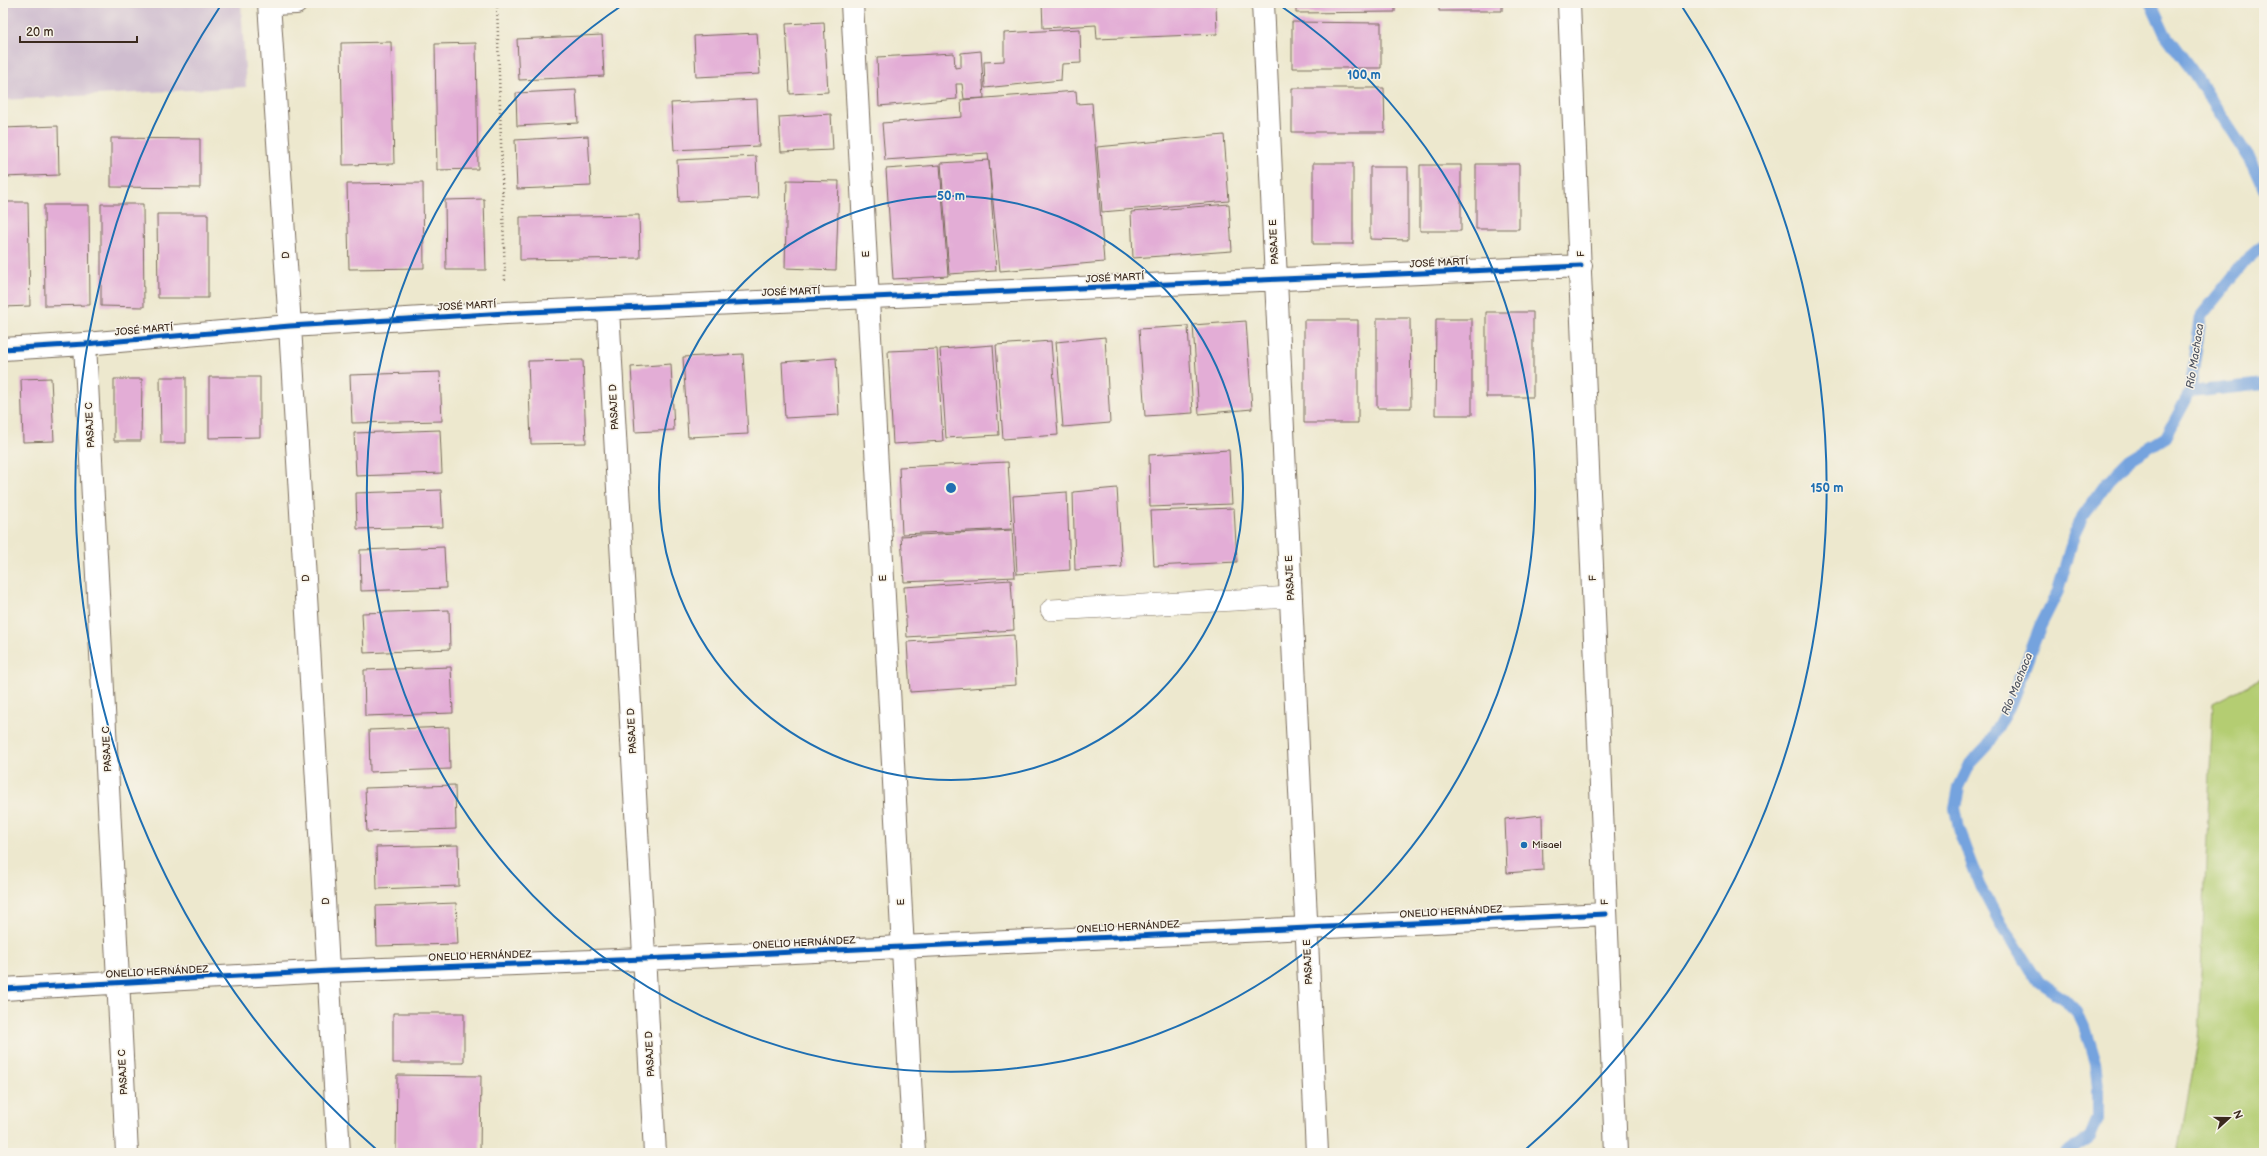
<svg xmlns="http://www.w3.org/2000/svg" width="2267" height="1156" viewBox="0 0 2267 1156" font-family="'Balsamiq Sans',sans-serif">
  <rect width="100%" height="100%" fill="#f7f3e8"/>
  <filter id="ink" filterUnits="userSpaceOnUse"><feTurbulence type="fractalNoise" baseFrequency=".025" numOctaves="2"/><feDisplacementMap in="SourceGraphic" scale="8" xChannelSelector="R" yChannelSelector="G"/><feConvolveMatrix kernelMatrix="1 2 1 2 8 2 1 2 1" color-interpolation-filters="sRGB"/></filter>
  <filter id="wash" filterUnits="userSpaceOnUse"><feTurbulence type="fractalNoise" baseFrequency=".012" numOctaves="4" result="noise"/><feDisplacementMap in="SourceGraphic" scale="16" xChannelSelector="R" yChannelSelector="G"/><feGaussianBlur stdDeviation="0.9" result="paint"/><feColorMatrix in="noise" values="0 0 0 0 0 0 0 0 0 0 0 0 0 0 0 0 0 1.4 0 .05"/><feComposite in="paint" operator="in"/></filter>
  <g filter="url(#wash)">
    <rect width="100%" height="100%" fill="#ede8ce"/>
    <path fill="#cfbdcf" d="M3,3H241L246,87L3,100Z"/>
    <path fill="#b4cd72" stroke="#787c48" d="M2264,677V1153H2178L2198,1041L2213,703Z"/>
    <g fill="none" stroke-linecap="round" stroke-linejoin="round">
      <path stroke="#74a3de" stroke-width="12" d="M2151,3L2165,34L2191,69L2251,161L2264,190
        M2190,392L2264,384
        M2066,1153L2090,1137L2098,1118V1087L2095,1062L2084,1026L2077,1011L2066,1000L2039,982L2012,940L2001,925L1980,885L1959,829L1955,808L1959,787L1970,764L1988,745L2009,708L2040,627L2058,591L2074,535L2082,518L2108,481L2130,459L2166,437L2190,392L2201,316L2247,259L2264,245"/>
    </g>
    <g id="blocks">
      <path fill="#e3add6" d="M1042,3H1216L1217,34L1097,39L1096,25L1043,28Z
        M1296,3H1395V12L1296,13Z
        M1439,3H1502V11H1439Z
        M824,22L828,92L790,94L786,24Z
        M1292,22L1381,23V68H1292Z
        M1080,29L1081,63L1062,64L1061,80L985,88L984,62L1004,61V33Z
        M757,33L760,74L696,77L694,36Z
        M602,35L604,76L519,80L517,39Z
        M391,42L394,164L343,165L341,43Z
        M476,43L478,169L437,170L435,44Z
        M981,51L984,98L964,99L962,84H956L957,99L879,106L877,57L954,53L955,68L961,67V53Z
        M1292,88H1384L1385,132H1292Z
        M576,90L578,123L517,126L516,93Z
        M1076,91L1077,104L1092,103L1104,262L1000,271L988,153L885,160L882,123L962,117L961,100Z
        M757,99L759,146L674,150L671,103Z
        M831,114L833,150L781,152L779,117Z
        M58,126L59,175L3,177V128Z
        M1224,135L1229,201L1102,212L1097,147Z
        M588,136L591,186L517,189L515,140Z
        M111,138L200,139V188L111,187Z
        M756,156L758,198L679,202L677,160Z
        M989,160L996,271L949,274L941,163Z
        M1313,163H1353V244H1313Z
        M1476,164H1519V229H1476Z
        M940,165L948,276L893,279L886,169Z
        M1420,165H1461V231H1420Z
        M1370,167H1408V240L1370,239Z
        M787,180L839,181L836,270L785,268Z
        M423,183L424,268L349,269L347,184Z
        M484,199L486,270H446L445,200Z
        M3,202H28L30,306L3,307Z
        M101,204H143L144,307L101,306Z
        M1229,204L1232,251L1133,258L1131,212Z
        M44,205H89L90,305L45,306Z
        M157,214H208V298H158Z
        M639,215L640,258L520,260V217Z
        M1486,312H1533V397H1486Z
        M1377,318H1410L1411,408H1377Z
        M1436,319H1472V415H1435Z
        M1304,320H1358V423H1304Z
        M1246,321L1252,409L1199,414L1193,325Z
        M1188,326L1193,413L1145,416L1139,329Z
        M1105,337L1110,423L1063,427L1056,342Z
        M1051,341L1058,435L1003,439L996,345Z
        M993,345L999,435L946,438L940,349Z
        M937,349L943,441L893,444L888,351Z
        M743,354L748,434L688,437L683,357Z
        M836,358L839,415L785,418L782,362Z
        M583,360L586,443L531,444L528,361Z
        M671,364L674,430L635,432L631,367Z
        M440,372L442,421L352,423L350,375Z
        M160,377H186V443H161Z
        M209,377H260V437L209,438Z
        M51,378L54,441L23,442L21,379Z
        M114,379H142L141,441H114Z
        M440,430L442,473L356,476L354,433Z
        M1229,450L1232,504L1150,507L1149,455Z
        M1008,462L1012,529L902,534L899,467Z
        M1117,488L1122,567L1075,570L1073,492Z
        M441,490L443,527L357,529L356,493Z
        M1067,492L1070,570L1017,574L1013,496Z
        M1234,508L1237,562L1154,566L1151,511Z
        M1012,530L1015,577L904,582L901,536Z
        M444,547L446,588L361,591L360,550Z
        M1011,580L1014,630L907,637L904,587Z
        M449,610L450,649L364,653L362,613Z
        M1014,635L1016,685L910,692L907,642Z
        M451,667L453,713L365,716L364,670Z
        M449,727L450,769L370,772L369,730Z
        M455,785L456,829L367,832L365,788Z
        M1542,815L1543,870L1507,873L1505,819Z
        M458,845L459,886L377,889L376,847Z
        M456,903L458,944L377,946L376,906Z
        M393,1013H464V1063H393Z
        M397,1075L481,1076L480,1153H396Z"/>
    </g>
  </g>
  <g filter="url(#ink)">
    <use href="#blocks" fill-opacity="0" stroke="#796c5c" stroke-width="1"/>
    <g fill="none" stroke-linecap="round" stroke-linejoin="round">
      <g stroke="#796c5c" stroke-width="22">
        <path id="lane" d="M1051,610L1291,597"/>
      </g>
      <g stroke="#796c5c" stroke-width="24">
        <path id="street" d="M852,3L914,1153
          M1263,3L1317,1153
          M1569,3L1616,1153
          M269,4L296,3
          M608,309L655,1153
          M85,344L127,1153
          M3,989L330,971L644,959L1606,914
          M339,1153L290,326L506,313L1581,266"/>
      </g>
      <g stroke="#796c5c" stroke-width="24">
        <path id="secondary" d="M3,349L85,344L290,326L269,3"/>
      </g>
      <path stroke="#796c5c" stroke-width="2.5" stroke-dasharray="1 3" stroke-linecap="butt" d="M497,3L505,280"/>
      <use href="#lane" stroke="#fff" stroke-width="21"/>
      <use href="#street" stroke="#fff" stroke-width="22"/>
      <use href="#secondary" stroke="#fff" stroke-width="22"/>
      <g stroke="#f7f3e8" stroke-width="8">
        <path id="cycleway" d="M3,349L85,344L290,326L506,313L1581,266
          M3,989L330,971L644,959L1606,914"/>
      </g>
      <use href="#cycleway" stroke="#0057b8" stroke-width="5"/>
    </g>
  </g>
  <g fill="none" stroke="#1f6fb2" stroke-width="2">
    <circle cx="951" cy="488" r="292"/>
    <path d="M1278 4A584 584 0 1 1 624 4"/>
    <path d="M376 1149A876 876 0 0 1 221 5M1681 5A876 876 0 0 1 1526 1149"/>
  </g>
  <circle fill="#1f6fb2" stroke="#f7f3e8" stroke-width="1.5" cx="1524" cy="845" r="4"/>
  <g text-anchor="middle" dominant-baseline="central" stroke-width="3" stroke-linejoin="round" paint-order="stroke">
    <g font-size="10" fill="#3b2a1e" stroke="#f7f3e8">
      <text transform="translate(1274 242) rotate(-93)">PASAJE E</text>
      <text transform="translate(866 254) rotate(-93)">E</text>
      <text transform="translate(1581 254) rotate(-93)">F</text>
      <text transform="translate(286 255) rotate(-94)">D</text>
      <text transform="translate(1439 263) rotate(-3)">JOSÉ MARTÍ</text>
      <text transform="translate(1115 278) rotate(-3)">JOSÉ MARTÍ</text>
      <text transform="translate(791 292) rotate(-2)">JOSÉ MARTÍ</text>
      <text transform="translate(467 306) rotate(-3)">JOSÉ MARTÍ</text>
      <text transform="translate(144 330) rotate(-5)">JOSÉ MARTÍ</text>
      <text transform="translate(614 407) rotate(-93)">PASAJE D</text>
      <text transform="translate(90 425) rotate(-93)">PASAJE C</text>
      <text transform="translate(306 578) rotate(-94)">D</text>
      <text transform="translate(883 578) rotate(-93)">E</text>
      <text transform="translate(1290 578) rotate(-93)">PASAJE E</text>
      <text transform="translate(1593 578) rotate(-92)">F</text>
      <text transform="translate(632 731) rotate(-93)">PASAJE D</text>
      <text transform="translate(107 749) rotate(-93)">PASAJE C</text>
      <text transform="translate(326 901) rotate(-94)">D</text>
      <text transform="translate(901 902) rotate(-93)">E</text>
      <text transform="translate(1605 902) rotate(-92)">F</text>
      <text transform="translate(1451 912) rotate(-3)">ONELIO HERNÁNDEZ</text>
      <text transform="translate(1128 927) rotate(-3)">ONELIO HERNÁNDEZ</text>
      <text transform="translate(804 943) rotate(-3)">ONELIO HERNÁNDEZ</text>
      <text transform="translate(480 956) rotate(-2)">ONELIO HERNÁNDEZ</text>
      <text transform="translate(1308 962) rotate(-93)">PASAJE E</text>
      <text transform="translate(157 972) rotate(-3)">ONELIO HERNÁNDEZ</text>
      <text transform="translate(650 1054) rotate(-93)">PASAJE D</text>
      <text transform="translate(123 1072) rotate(-93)">PASAJE C</text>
    </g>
    <g font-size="10" fill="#3b2a1e" stroke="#f7f3e8" text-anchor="start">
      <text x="1532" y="845">Misael</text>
    </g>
    <g font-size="11" font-style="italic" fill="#4f5461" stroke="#f7f3e8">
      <text transform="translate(2195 356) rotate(-81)">Río Machaca</text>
      <text transform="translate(2017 684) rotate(-68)">Río Machaca</text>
    </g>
  </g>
  <circle cx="951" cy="488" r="6" fill="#1f6fb2" stroke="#f7f3e8" stroke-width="2"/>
  <g font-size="12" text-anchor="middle" font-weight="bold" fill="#1f6fb2" stroke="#f7f3e8" stroke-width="3" stroke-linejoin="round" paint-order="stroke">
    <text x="1364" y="79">100 m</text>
    <text x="951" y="200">50 m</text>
    <text x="1827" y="492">150 m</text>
  </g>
  <rect width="2267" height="1156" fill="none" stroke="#f7f3e8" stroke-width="16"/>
  <g transform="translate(2229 1118) rotate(69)" stroke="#f7f3e8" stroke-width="3" paint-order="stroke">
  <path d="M0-3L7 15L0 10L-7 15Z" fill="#3b2a1e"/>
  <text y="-6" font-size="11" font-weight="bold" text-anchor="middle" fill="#3b2a1e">N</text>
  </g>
  <path d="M20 36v6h117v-6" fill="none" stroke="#3b2a1e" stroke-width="2"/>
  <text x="26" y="36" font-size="12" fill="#3b2a1e" stroke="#f7f3e8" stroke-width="3" paint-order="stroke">20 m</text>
</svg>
